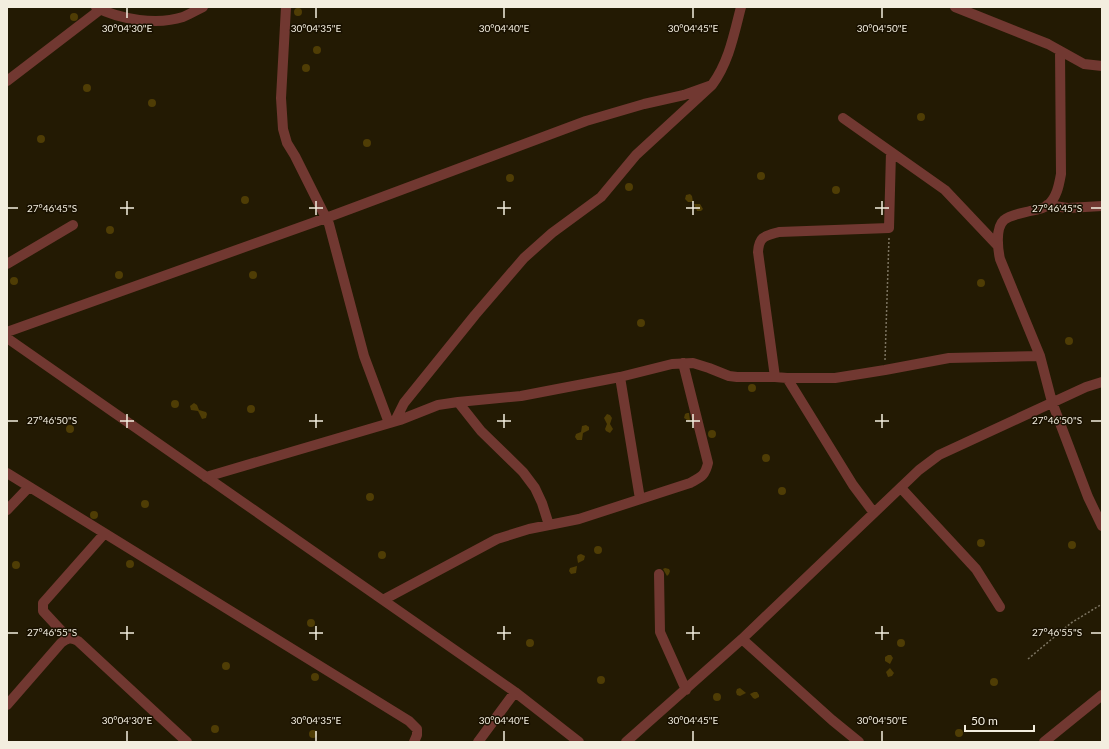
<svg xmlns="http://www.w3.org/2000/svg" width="1109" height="749" viewBox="0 0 1109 749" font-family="Lato,sans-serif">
  <rect width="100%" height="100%" fill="#231a03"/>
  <path fill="#4f3d05" d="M294 12a4 4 0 1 1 8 0a4 4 0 1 1-8 0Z
    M70 17a4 4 0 1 1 8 0a4 4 0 1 1-8 0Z
    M313 50a4 4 0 1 1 8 0a4 4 0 1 1-8 0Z
    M302 68a4 4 0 1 1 8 0a4 4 0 1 1-8 0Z
    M83 88a4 4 0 1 1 8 0a4 4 0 1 1-8 0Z
    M148 103a4 4 0 1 1 8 0a4 4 0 1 1-8 0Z
    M917 117a4 4 0 1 1 8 0a4 4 0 1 1-8 0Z
    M37 139a4 4 0 1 1 8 0a4 4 0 1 1-8 0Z
    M363 143a4 4 0 1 1 8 0a4 4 0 1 1-8 0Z
    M757 176a4 4 0 1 1 8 0a4 4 0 1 1-8 0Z
    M506 178a4 4 0 1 1 8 0a4 4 0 1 1-8 0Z
    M625 187a4 4 0 1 1 8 0a4 4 0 1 1-8 0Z
    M832 190a4 4 0 1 1 8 0a4 4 0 1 1-8 0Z
    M690,194L692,196L693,202H688L685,199L686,195Z
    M241 200a4 4 0 1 1 8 0a4 4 0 1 1-8 0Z
    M694,204H700L703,209L701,211H697Z
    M106 230a4 4 0 1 1 8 0a4 4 0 1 1-8 0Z
    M115 275a4 4 0 1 1 8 0a4 4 0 1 1-8 0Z
    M249 275a4 4 0 1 1 8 0a4 4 0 1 1-8 0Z
    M10 281a4 4 0 1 1 8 0a4 4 0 1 1-8 0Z
    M977 283a4 4 0 1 1 8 0a4 4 0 1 1-8 0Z
    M637 323a4 4 0 1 1 8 0a4 4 0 1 1-8 0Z
    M1065 341a4 4 0 1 1 8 0a4 4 0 1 1-8 0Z
    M748 388a4 4 0 1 1 8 0a4 4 0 1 1-8 0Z
    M171 404a4 4 0 1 1 8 0a4 4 0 1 1-8 0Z
    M194,403L197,405L199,410L206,412L207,414L206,418L202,419L198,411L191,410L190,406Z
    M247 409a4 4 0 1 1 8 0a4 4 0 1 1-8 0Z
    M687,413H689L690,420L689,421L684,418L685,414Z
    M607,414L610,415L612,418L610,424L613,429L610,433L606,431L605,429L607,424L604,418Z
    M586,425L589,427V430L583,433L582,440H577L575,437L576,434L581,432L582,426Z
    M66 429a4 4 0 1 1 8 0a4 4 0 1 1-8 0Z
    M708 434a4 4 0 1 1 8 0a4 4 0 1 1-8 0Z
    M762 458a4 4 0 1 1 8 0a4 4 0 1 1-8 0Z
    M778 491a4 4 0 1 1 8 0a4 4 0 1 1-8 0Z
    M366 497a4 4 0 1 1 8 0a4 4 0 1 1-8 0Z
    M141 504a4 4 0 1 1 8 0a4 4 0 1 1-8 0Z
    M90 515a4 4 0 1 1 8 0a4 4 0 1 1-8 0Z
    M977 543a4 4 0 1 1 8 0a4 4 0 1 1-8 0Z
    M1068 545a4 4 0 1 1 8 0a4 4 0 1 1-8 0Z
    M594 550a4 4 0 1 1 8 0a4 4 0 1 1-8 0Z
    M378 555a4 4 0 1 1 8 0a4 4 0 1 1-8 0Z
    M581,554L585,556L584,560L578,563L577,557L578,555Z
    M126 564a4 4 0 1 1 8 0a4 4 0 1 1-8 0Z
    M12 565a4 4 0 1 1 8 0a4 4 0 1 1-8 0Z
    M577,566L576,573L571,574L569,571L570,568Z
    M665,568L669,569L670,571L669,574L667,576L663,569Z
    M307 623a4 4 0 1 1 8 0a4 4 0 1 1-8 0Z
    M526 643a4 4 0 1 1 8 0a4 4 0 1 1-8 0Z
    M897 643a4 4 0 1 1 8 0a4 4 0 1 1-8 0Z
    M888,655H891L893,658L890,664L885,661V657Z
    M222 666a4 4 0 1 1 8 0a4 4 0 1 1-8 0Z
    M890,668L894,673L892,676L888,677L886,672Z
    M311 677a4 4 0 1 1 8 0a4 4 0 1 1-8 0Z
    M597 680a4 4 0 1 1 8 0a4 4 0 1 1-8 0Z
    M990 682a4 4 0 1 1 8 0a4 4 0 1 1-8 0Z
    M740,688L746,693L740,696L737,695L736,692L737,689Z
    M754,692H757L759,695V697L755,699L753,698L750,694Z
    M713 697a4 4 0 1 1 8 0a4 4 0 1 1-8 0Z
    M211 729a4 4 0 1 1 8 0a4 4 0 1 1-8 0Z
    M955 733a4 4 0 1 1 8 0a4 4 0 1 1-8 0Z
    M309 734a4 4 0 1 1 8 0a4 4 0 1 1-8 0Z"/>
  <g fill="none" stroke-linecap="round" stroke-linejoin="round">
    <path stroke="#7c7461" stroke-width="1.5" stroke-dasharray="2 2" stroke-linecap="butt" d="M885,360L889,238
      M1028,659L1071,623L1102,604"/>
    <path stroke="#713831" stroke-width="10" d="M96,7C120,20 158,25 183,17C190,14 197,10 203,7
      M286,7L281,98L283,129L287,143L295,156L329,224L364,356L389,423
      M955,7L1048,44L1084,64L1102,66
      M1060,51L1061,174C1059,185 1057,197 1048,205C1043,209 1036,210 1030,211C1022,213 1010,215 1004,220C995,228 998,250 1000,259L1040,356L1052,402L1088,497L1102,526
      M7,81L101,9
      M843,118L945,190L998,246
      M1047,205L1068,208L1102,206
      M7,264L73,225
      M7,332L326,218L586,121L644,104L684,95L712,85
      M7,338L515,692L579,742
      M620,377L640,499
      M775,377L758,252C759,236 765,236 779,232L889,228L891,152
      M787,378L853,485L874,513
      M458,402L481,431L523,472L535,488L542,503L549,525
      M395,421L404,403L475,315L524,258L552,233L601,197L636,155L712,85C729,62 734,34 741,7
      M7,473L409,721L417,729V735L414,742
      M206,477L400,420L438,405L458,402L521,396L620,377L672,364L693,363L709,368L729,376L737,377H775L787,378H835L885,370L949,358L1040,356
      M901,488L976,569L1000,607
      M7,510L29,487
      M659,574L660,632L686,690
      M383,600L497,539L529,529L579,519L690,483C701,477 705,476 708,463L683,363
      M68,638L43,611V603L104,534
      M742,639L832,720L859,742
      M7,705L61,643C67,638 71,637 78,641L187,742
      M478,742L515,692
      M626,742L742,639L919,470L939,455L1086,387L1102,382
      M1044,742L1102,695"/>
  </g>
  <path fill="none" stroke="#f3eedf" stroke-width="1.5" d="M127,8V18M316,8V18M504,8V18M693,8V18M882,8V18M127,201V215M316,201V215M504,201V215M693,201V215M882,201V215M8,208H18M120,208H134M309,208H323M497,208H511M686,208H700M875,208H889M1091,208H1101M127,414V428M316,414V428M504,414V428M693,414V428M882,414V428M8,421H18M120,421H134M309,421H323M497,421H511M686,421H700M875,421H889M1091,421H1101M127,626V640M316,626V640M504,626V640M693,626V640M882,626V640M8,633H18M120,633H134M309,633H323M497,633H511M686,633H700M875,633H889M1091,633H1101M127,731V741M316,731V741M504,731V741M693,731V741M882,731V741"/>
  <g font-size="10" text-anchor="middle" fill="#f3eedf" stroke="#191100" stroke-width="3" stroke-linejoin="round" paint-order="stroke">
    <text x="127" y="32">30°04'30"E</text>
    <text x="316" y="32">30°04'35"E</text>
    <text x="504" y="32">30°04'40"E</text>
    <text x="693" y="32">30°04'45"E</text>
    <text x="882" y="32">30°04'50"E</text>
    <text x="52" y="212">27°46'45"S</text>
    <text x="1057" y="212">27°46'45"S</text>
    <text x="52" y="424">27°46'50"S</text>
    <text x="1057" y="424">27°46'50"S</text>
    <text x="52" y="636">27°46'55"S</text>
    <text x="1057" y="636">27°46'55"S</text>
    <text x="127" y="724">30°04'30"E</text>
    <text x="316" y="724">30°04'35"E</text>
    <text x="504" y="724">30°04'40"E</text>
    <text x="693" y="724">30°04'45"E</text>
    <text x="882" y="724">30°04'50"E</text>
  </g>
  <rect width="1109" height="749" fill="none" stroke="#f3eedf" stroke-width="16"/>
  <path d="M965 725v6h69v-6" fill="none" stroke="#f3eedf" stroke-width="2"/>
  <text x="971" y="725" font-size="12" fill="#f3eedf" stroke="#191100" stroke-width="3" paint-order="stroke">50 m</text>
</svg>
